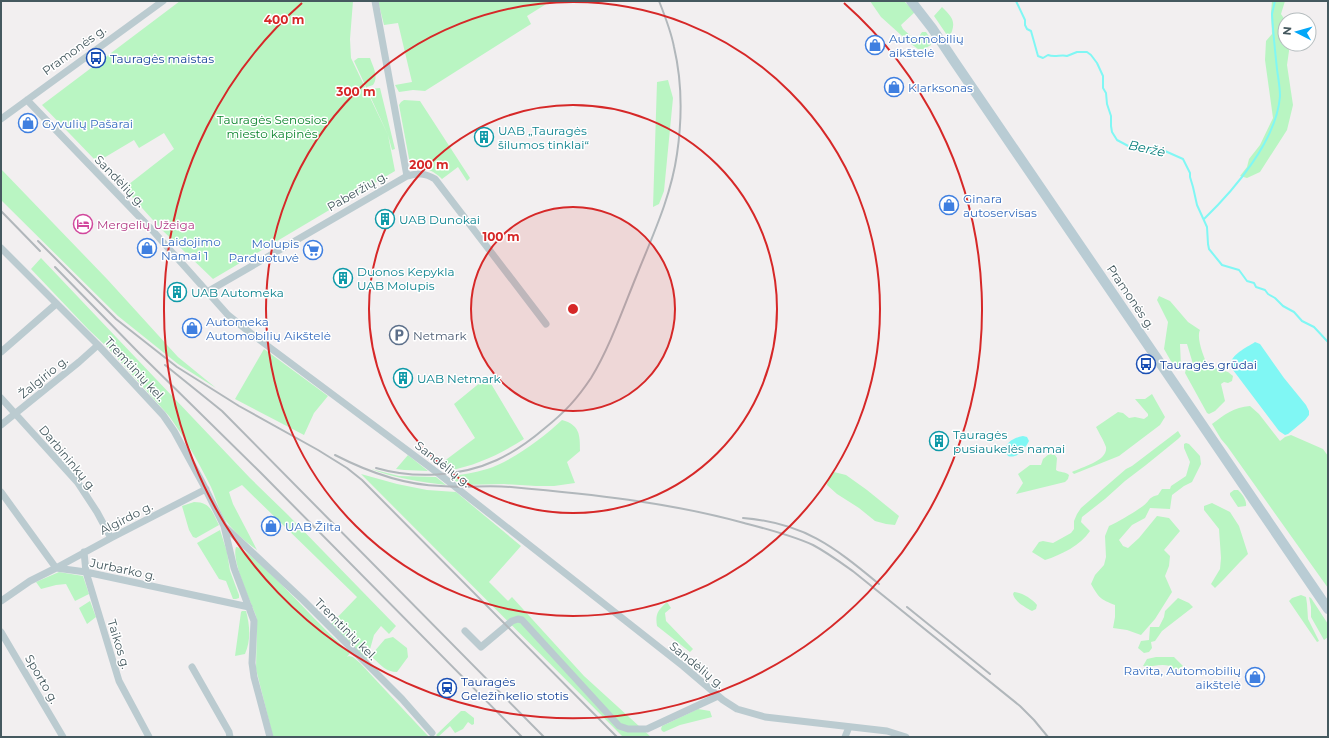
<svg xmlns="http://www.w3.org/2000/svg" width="1329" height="738" viewBox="0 0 1329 738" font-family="Montserrat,sans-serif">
  <rect width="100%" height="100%" fill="#f2eff0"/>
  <path fill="#b9f5c2" d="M180,1H353L350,39L351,58L388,135L395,171L213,279L161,229L124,188L174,149L164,133L139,148L134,140L97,162L42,105Z
    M378,1H551L527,16L531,24L425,91L413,90L399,92L395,85L412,82L398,23L384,25Z
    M870,1H904L915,12L901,25L903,29L914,39L918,38L922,32H926L930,38L931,45L924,49H918L911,44L881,17Z
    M1272,1H1285L1281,14L1285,20V44H1289V51L1287,65L1293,105L1287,130L1260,172L1247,178L1240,176L1247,167L1249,159L1260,145L1273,118L1265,60L1266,41L1272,34L1271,12Z
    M942,7C953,18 957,22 949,38L934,16Z
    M358,58H370C373,67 379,76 373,85L367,87L368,89L380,88L395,149L392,150L388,135L354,61Z
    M668,80L673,98L664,191L659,204L653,207L657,82Z
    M404,100L420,101L470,178L467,181L458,167L442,179C438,175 433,171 428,170C421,168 415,171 410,164L399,105L401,102Z
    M1,169L107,279L178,357L216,388L178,364L118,316L1,200Z
    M41,258L250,478L288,515L396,626L389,634L381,626L374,635L367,660L331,624L357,597L242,485L229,492L233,504L257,550C246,542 234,532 226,521C219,511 216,498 211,487C199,463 185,438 169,416L107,347L88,329L31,269Z
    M1159,296L1170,301L1188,322L1200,330C1196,338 1204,358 1208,366L1228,372L1233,376L1232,381L1228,383L1224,382L1221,384L1225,401L1215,411L1209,414L1207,413L1185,373L1187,365L1193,364L1187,344H1180L1181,367L1178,368L1172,363L1164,349L1168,322L1157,300Z
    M264,349L328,396L314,413L304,435L235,399Z
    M487,377L524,439C499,455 477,465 448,471L439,465L475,438L454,404Z
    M1152,394L1165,417L1160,425L1119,456L1074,474L1072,472C1082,467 1108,461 1106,447C1104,441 1099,433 1096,427L1118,412L1123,413L1129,418L1135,417L1144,419L1148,416V414L1135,399H1145Z
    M1250,406L1259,414L1280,441L1285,437L1291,435L1323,449L1328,456V588L1227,446L1221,439L1212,424C1224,415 1234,407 1250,406Z
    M562,420C580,425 580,435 580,451L567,462L575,483L554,486H536L504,484L461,485L450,477C462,474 475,473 487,469C511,462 544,437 562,420Z
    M1178,431L1181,436L1178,439L1146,465L1125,481L1105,499L1082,517L1081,522L1090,531C1081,545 1061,555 1045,560L1032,552L1039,542L1043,541L1053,543L1071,533L1074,529V521L1077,514L1081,508L1126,469L1132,466Z
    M1186,443L1189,444L1200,456L1201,464L1192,482L1184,486L1172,495L1170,509L1150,508L1145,518L1132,525L1119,540L1123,546L1128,548L1139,538L1157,516L1169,518L1180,531L1164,550L1170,556L1169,566L1165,576L1172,592L1155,619L1141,635L1127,630L1113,628L1115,617V605C1100,599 1099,598 1091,584L1095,575L1104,565L1106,557L1105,536L1109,526C1120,521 1133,513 1143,506C1151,500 1147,498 1158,495L1162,489H1170L1171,486L1186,476L1190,462L1184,448V444Z
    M1049,454L1055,455L1057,458L1056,470C1060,473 1065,471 1069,475L1068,479L1065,482L1016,494L1023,483L1018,474L1030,465H1041L1043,459Z
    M408,455L428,471L404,470L396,469Z
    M371,469L399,476L436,477L446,485C420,482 395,478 371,469Z
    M834,472L846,475L867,490L899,516L895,525L886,524L875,521L859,508L837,494L827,485L828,479Z
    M361,474L397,484L427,490L456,492L521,546L489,582L508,601L512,597L584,676L651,737H623Z
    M1234,490H1238C1242,494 1247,500 1246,506L1238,507L1230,495V493Z
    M194,502C211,502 212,512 219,525L196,538L193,537L189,530L182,506Z
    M1212,503L1230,512L1239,526L1248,554C1236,565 1227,577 1215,588L1211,584L1220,569L1221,558L1219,529L1204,510V506Z
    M220,530L227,552L230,571L239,595V598L236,599H233L226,581L219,579L197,543Z
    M236,547C249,548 306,610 319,623C329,634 340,643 350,653L347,657L349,656L353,657L360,663L429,737H273L256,669L257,622L256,616C251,602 231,560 236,547Z
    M59,572L83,576L89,594L75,601L66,584L56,585L41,589L36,582Z
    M1014,592C1023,593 1032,599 1037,605L1036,609L1032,611C1025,607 1015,602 1013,594Z
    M1301,595L1306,597L1307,604L1308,619L1319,641L1317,642L1289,601L1292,598Z
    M1309,597L1311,598L1328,624V637L1324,640L1311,617V607Z
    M1178,598L1189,603L1193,607L1162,631L1155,641L1151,642L1152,648L1149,652L1144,653L1138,648L1141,641L1149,640L1150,627H1159L1164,617L1165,611Z
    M90,601L96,617L87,624L79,608Z
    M667,602L671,608L665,613L666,621L693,649L690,652L657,626C655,614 658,610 667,602Z
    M242,611H246C250,626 251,640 245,654L235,656L241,612Z
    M393,637L407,648L408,657L397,672C386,672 381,665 373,658V653L385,639Z
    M1156,657H1174L1183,666L1175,671H1173L1170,666C1159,663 1151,668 1143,666L1147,659Z
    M698,709L710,711L712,717L680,725L664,732L662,731L661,729L662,726Z
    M461,711H465L474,718V724L472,725L468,722L463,729L455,733L450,726L438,737L436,735Z"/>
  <path fill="#80f7f4" d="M1255,342L1260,344L1284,378L1306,405L1309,411V415L1305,420L1288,434L1285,435L1279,431L1230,366C1231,354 1246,348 1255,342Z
    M1023,436L1027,437L1029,441C1025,449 1017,459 1008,456C1001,444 1013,438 1023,436Z"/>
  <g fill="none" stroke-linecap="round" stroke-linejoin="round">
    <path stroke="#80f7f4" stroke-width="2" d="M1016,1L1025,20V25L1027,29L1031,31L1038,56L1043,58L1048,55C1055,58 1061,54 1067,56L1077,52H1087L1091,55L1097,63L1103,76V88L1106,93L1107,104L1111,116V126L1112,132L1117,140L1132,148L1145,149L1155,152L1165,151L1183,159L1190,173V177L1193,187L1197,205L1207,227L1208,244L1209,249L1222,265L1239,270L1247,281L1254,283L1256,287L1265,290L1268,294L1275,298L1283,306L1294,312L1302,321L1314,327L1328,342
      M1204,219C1234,190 1277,140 1280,96C1280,87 1278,77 1277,69C1275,50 1273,32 1272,14L1275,1"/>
    <path stroke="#bbcbd0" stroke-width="7" d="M27,100L153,231L228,315L253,335L439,474L683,666L723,700L737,709L765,717L887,731L906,737
      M1,119L163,1
      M407,176C418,173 425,173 435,179L546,324
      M1,248L98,345L163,415L174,431L203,484L224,526L234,568L254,621L252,663L254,677L270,737
      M207,292L407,176L375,1
      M1,352L56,304
      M1,398L78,483L97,512L111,538
      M1,425L79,362L98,345
      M1,492L56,568L111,538L206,489
      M225,527L303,600L402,699L432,733
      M84,552L86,572L119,681L149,737
      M1,601L30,581L56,568L86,572L249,607
      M465,631L481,647L512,621L518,619L522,620L619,726L628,729H647L718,696
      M1,632L63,737
      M192,667L229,732L230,737
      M845,737L849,727"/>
    <path stroke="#b9ccd4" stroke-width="10" d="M911,1L932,28L954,61L1328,609"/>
    <path stroke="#b1b7bb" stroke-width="2" d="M1,211L40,251
      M38,241L116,319L177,367L239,406L318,450L347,468L362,480L617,737
      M55,267L140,354L260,472L522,737
      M165,365L222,411L544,737
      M335,455C368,472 403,485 441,486C464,488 488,485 511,487C589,494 668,502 744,523C767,529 791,535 813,545C828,553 840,562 854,572L1020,706L1034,720L1048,737
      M376,468C414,479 460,477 497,460C514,452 531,440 545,428C565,412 577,399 591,378C609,349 623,309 636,277C652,237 671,197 677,154C682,120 682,81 674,47C671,31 665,16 659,1
      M743,518C804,523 833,546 879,584
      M907,607L990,674"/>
  </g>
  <circle cx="573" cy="309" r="102" fill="#d62828" fill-opacity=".12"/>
  <g fill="none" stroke="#d62828" stroke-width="2">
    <circle cx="573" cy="309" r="102"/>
    <circle cx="573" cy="309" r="204"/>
    <circle cx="573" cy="309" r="307"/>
    <path d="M844 3A409 409 0 1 1 302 3"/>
  </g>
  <defs>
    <g id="shop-ring" transform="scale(1)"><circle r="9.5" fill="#fff" stroke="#3f7fe0" stroke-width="1.5"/><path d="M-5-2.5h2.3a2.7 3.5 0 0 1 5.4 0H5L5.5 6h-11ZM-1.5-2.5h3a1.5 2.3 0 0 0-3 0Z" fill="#3f7fe0"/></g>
    <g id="bus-ring" transform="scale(1)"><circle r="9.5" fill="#fff" stroke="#1a4fb4" stroke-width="1.5"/><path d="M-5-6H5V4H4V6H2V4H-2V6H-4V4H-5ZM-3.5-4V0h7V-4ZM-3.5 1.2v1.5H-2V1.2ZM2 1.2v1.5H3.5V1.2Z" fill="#1a4fb4"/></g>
    <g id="building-ring" transform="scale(1)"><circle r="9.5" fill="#fff" stroke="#0f9aa8" stroke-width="1.5"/><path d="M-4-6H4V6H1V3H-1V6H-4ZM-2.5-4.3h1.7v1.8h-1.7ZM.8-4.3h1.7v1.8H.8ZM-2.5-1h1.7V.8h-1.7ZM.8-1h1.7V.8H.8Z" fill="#0f9aa8"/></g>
    <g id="hotel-ring" transform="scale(1)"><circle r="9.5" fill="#fff" stroke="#d1479c" stroke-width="1.5"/><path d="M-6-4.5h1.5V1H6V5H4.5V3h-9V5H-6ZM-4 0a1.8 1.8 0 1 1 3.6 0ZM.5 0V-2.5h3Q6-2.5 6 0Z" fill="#d1479c"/></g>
    <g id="supermarket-ring" transform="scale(1)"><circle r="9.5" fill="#fff" stroke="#3f7fe0" stroke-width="1.5"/><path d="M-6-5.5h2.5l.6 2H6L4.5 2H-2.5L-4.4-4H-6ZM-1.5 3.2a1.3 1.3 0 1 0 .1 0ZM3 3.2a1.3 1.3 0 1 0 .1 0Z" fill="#3f7fe0"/></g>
    <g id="parking-ring" transform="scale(1)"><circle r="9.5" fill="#fff" stroke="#5c6f8a" stroke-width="1.5"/><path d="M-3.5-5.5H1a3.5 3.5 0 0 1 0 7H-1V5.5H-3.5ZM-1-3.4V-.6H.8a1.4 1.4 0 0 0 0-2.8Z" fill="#5c6f8a"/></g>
    <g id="station-ring" transform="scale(1)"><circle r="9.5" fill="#fff" stroke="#1a4fb4" stroke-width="1.5"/><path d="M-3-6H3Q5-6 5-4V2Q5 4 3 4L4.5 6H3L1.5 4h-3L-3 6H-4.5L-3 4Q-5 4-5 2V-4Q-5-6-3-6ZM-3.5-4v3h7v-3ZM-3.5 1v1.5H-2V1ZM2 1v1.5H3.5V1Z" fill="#1a4fb4"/></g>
  </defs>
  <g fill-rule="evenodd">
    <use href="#shop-ring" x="875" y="45"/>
    <use href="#bus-ring" x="96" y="58"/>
    <use href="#shop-ring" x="894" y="87"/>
    <use href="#shop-ring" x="28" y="123"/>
    <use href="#building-ring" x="484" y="137"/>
    <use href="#shop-ring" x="949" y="205"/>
    <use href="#building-ring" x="385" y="219"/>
    <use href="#hotel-ring" x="83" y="224"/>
    <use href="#shop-ring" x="147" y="248"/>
    <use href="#supermarket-ring" x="313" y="250"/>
    <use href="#building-ring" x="343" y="278"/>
    <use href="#building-ring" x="177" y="292"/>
    <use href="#shop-ring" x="192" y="328"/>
    <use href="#parking-ring" x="399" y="335"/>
    <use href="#bus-ring" x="1146" y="364"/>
    <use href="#building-ring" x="403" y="378"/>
    <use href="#building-ring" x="939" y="441"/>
    <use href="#shop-ring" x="271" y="526"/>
    <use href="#shop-ring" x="1255" y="677"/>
    <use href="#station-ring" x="447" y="688"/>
  </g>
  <g text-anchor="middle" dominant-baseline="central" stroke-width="3" stroke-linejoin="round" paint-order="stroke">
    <g font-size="12" fill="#366cbe" stroke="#fff" text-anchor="start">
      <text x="889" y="38">Automobilių<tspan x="889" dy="14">aikštelė</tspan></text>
      <text x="908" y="87">Klarksonas</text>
      <text x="42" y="123">Gyvulių Pašarai</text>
      <text x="963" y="198">Ginara<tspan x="963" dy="14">autoservisas</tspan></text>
      <text x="161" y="241">Laidojimo<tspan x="161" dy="14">Namai 1</tspan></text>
      <text x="299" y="243" text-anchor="end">Molupis<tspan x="299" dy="14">Parduotuvė</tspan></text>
      <text x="206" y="321">Automeka<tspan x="206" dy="14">Automobilių Aikštelė</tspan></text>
      <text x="285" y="526">UAB Žilta</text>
      <text x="1241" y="670" text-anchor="end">Ravita, Automobilių<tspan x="1241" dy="14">aikštelė</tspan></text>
    </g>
    <g font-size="12" fill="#45595f" stroke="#fff">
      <text transform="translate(74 50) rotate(-36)">Pramonės g.</text>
      <text transform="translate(120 181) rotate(46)">Sandėlių g.</text>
      <text transform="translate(357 191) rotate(-30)">Paberžių g.</text>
      <text transform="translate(1131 297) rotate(56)">Pramonės g.</text>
      <text transform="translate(135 369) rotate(47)">Tremtinių kel.</text>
      <text transform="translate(43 377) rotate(-39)">Žalgirio g.</text>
      <text transform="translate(68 458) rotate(50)">Darbininkų g.</text>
      <text transform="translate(443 464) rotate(38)">Sandėlių g.</text>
      <text transform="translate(126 518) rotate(-27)">Algirdo g.</text>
      <text transform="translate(123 569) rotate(12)">Jurbarko g.</text>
      <text transform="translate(346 629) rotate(45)">Tremtinių kel.</text>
      <text transform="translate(119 644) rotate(73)">Taikos g.</text>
      <text transform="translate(697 665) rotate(39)">Sandėlių g.</text>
      <text transform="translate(42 679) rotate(60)">Sporto g.</text>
    </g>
    <g font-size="12" fill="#164399" stroke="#fff" text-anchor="start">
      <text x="110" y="58">Tauragės maistas</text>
      <text x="1160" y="364">Tauragės grūdai</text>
      <text x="461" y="681">Tauragės<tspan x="461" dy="14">Geležinkelio stotis</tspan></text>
    </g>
    <g font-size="12" fill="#0c852d" stroke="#fff">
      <text x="272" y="119">Tauragės Senosios<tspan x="272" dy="14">miesto kapinės</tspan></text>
    </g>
    <g font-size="12" fill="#0d838f" stroke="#fff" text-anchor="start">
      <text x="498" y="130">UAB „Tauragės<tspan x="498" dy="14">šilumos tinklai“</tspan></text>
      <text x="399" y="219">UAB Dunokai</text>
      <text x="357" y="271">Duonos Kepykla<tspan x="357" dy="14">UAB Molupis</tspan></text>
      <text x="191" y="292">UAB Automeka</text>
      <text x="417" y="378">UAB Netmark</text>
      <text x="953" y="434">Tauragės<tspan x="953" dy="14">pusiaukelės namai</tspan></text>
    </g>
    <g font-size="12" fill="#b23c85" stroke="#fff" text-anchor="start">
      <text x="97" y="224">Mergelių Užeiga</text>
    </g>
    <g font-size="12" fill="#4e5e75" stroke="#fff" text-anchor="start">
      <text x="413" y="335">Netmark</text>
    </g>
    <g font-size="13" font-style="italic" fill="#067d7a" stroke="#fff">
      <text transform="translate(1147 148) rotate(12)">Beržė</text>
    </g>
  </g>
  <circle cx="573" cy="309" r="6" fill="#d62828" stroke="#fff" stroke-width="2"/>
  <g font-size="12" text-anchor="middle" font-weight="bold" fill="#d62828" stroke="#fff" stroke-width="3" stroke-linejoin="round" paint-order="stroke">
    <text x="284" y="24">400 m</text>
    <text x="356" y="96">300 m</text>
    <text x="429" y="169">200 m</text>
    <text x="501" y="241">100 m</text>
  </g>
  <rect width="1329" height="738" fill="none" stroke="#45595f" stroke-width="4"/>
  <g transform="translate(1297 32) rotate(276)"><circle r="19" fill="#ffffff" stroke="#b5bdbf"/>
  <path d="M0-3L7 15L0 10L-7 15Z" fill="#03a7f8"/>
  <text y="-6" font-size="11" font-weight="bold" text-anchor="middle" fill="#45595f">N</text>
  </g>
</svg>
